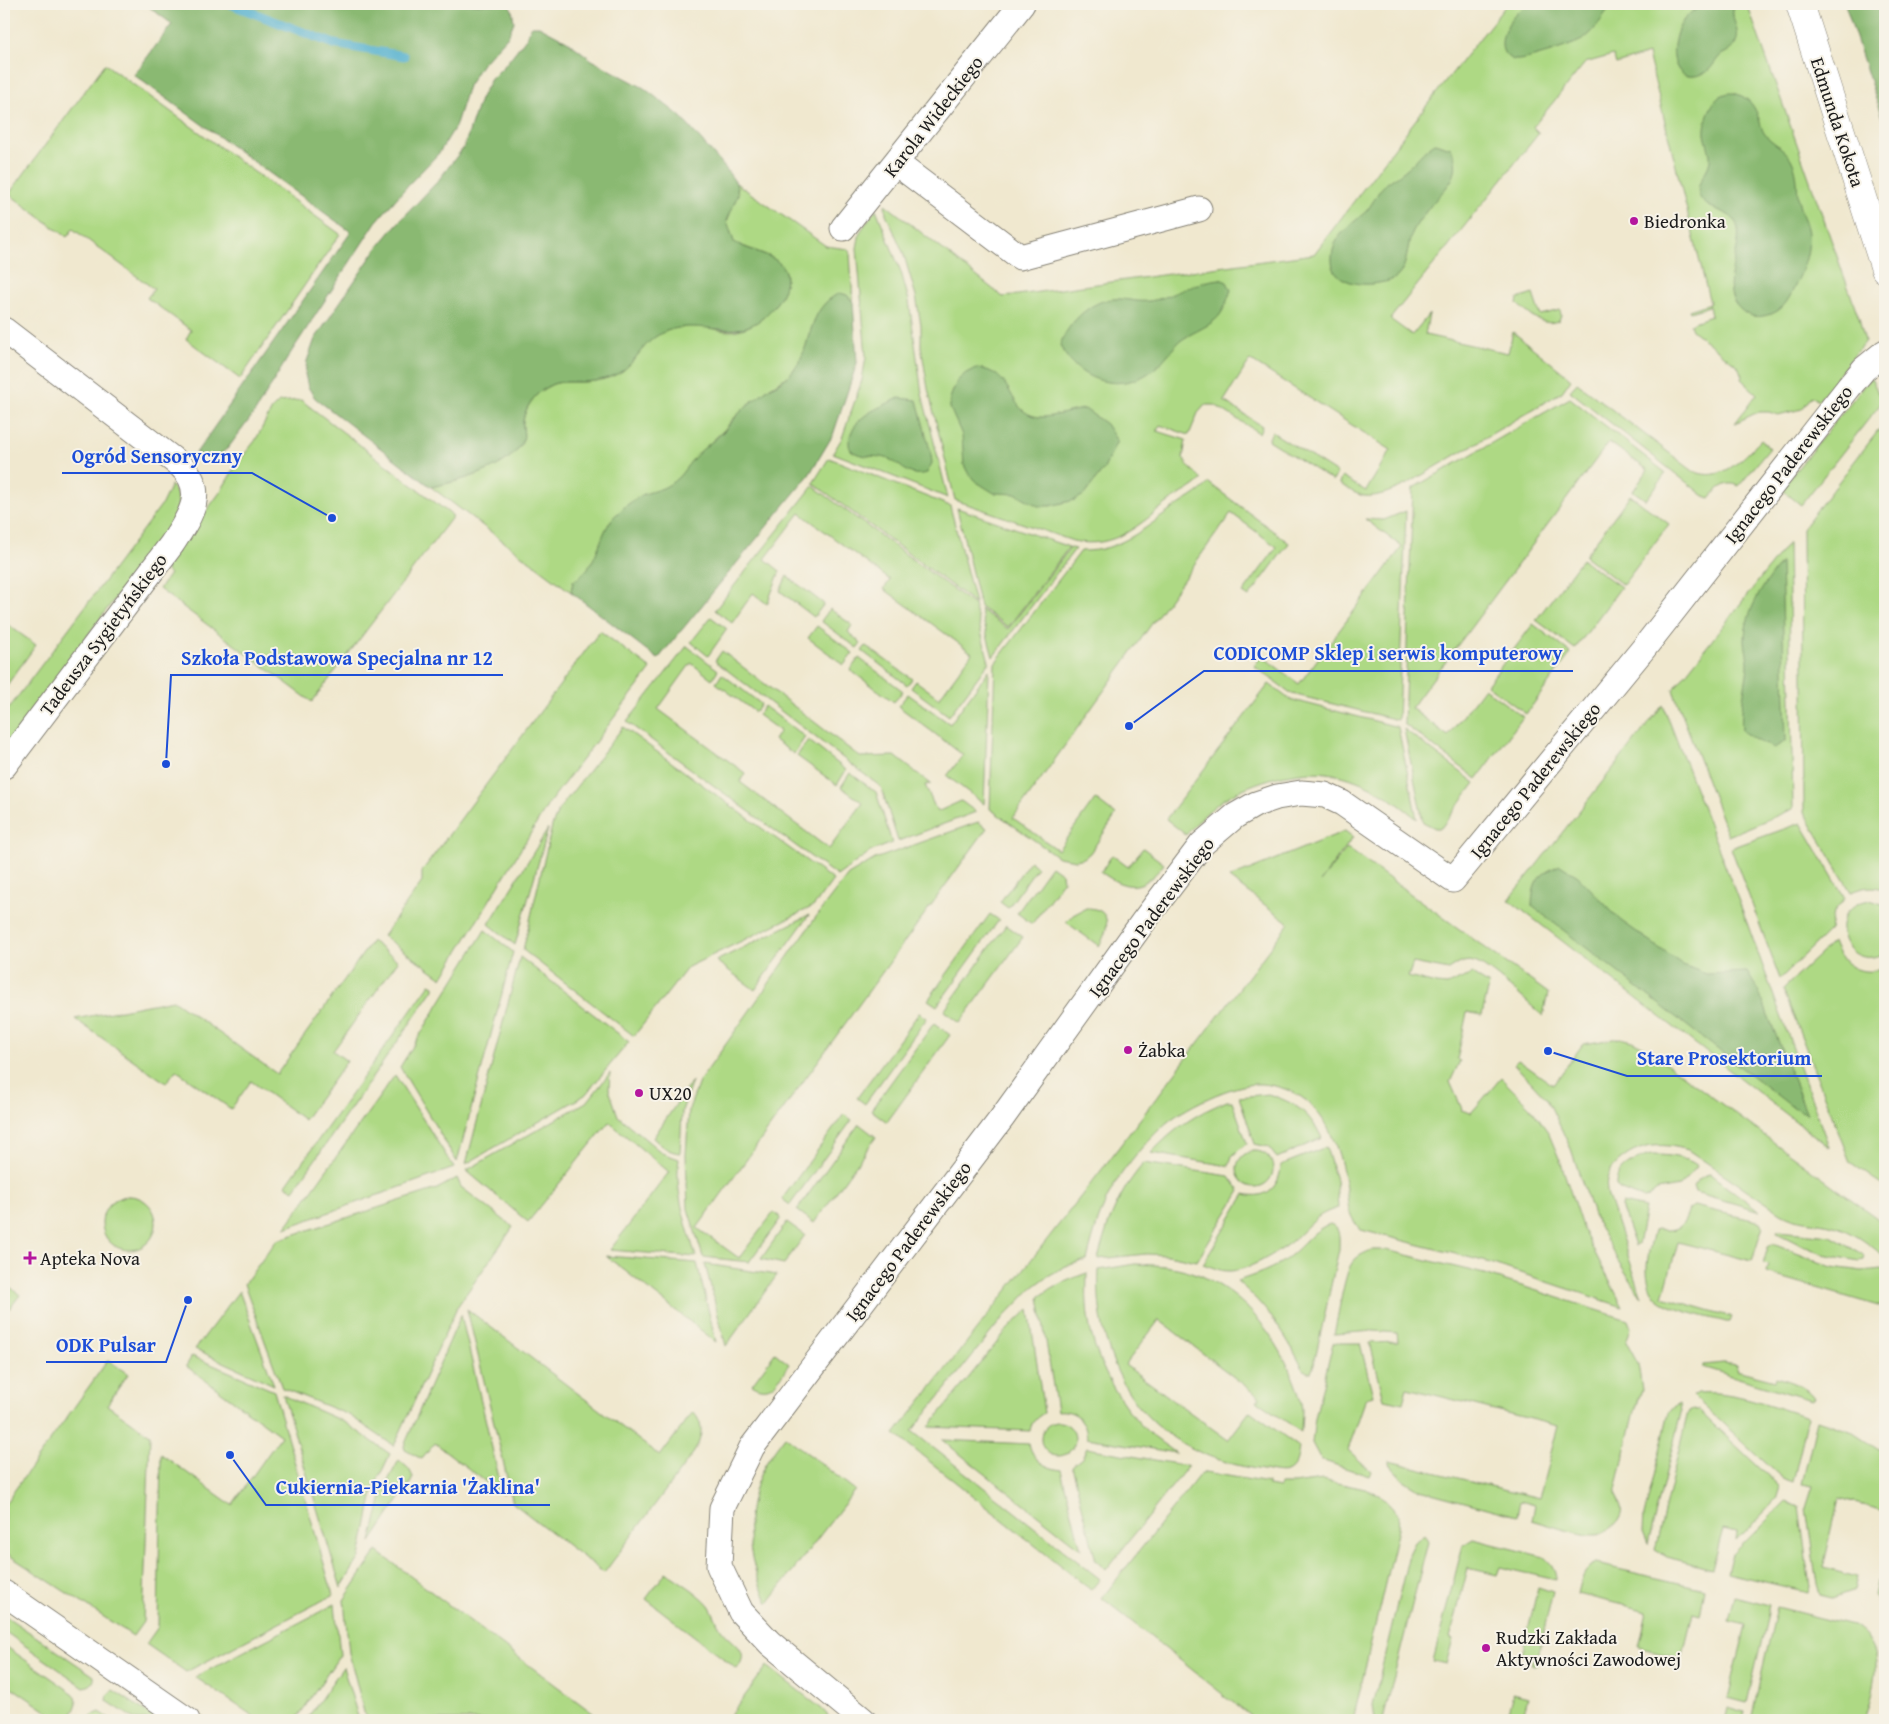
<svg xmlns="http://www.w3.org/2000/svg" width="1889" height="1724" viewBox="0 0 1889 1724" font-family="'Gentium Book Plus',serif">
  <rect width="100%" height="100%" fill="#f7f3e8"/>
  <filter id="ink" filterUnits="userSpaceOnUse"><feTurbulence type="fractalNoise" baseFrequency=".02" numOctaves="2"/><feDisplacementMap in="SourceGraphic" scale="10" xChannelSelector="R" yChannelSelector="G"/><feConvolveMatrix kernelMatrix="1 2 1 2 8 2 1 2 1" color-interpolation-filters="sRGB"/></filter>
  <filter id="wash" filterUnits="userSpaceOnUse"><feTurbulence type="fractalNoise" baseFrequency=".0096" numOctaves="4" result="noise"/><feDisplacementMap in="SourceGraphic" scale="20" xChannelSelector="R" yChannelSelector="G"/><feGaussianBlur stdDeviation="1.12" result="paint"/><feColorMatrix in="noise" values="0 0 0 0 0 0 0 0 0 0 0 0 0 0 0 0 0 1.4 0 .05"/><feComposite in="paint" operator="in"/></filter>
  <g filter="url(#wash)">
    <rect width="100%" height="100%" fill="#f0e8cf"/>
    <path fill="#aed984" stroke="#657a50" d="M1507,4H1747L1859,318L1865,341L1818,401L1812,396L1802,409L1778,415L1769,412H1758L1735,423L1757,394L1741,379L1742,376L1738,366L1692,330L1690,325L1694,322L1711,316L1709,306L1690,312L1689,310L1710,303L1648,54L1616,64L1613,55L1585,63L1533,127L1539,133L1390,319L1412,335L1429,314L1425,335L1508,353L1513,332L1571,379L1562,392L1409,483C1397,489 1378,498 1364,496C1355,494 1346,488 1339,483L1342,477L1366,491L1391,450L1250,360L1224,401L1262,426L1259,433L1215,405H1205L1198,413L1189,435L1160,425L1157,431L1186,440L1183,458L1189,467L1202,479C1193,489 1181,493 1170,501C1139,524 1116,550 1073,541L955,500L928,389L921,346V325L916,296L903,252L886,214L885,204L1003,297L1314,254L1423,110Z
      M105,64L340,234L240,379L186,339L191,330L147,298L154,289L73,229L67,237L9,194Z
      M736,183L826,246L848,249L850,253L853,302L847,295L809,333L805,353L790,375L770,387L734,418L724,430L693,459L681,476L670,485L658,491L642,495L620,511L611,520L593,563L586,572L573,582L571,592L431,487C459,481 512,469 523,440C525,434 522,427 523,421C525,407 536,392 549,386C557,381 569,382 578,382C593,382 606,380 619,373C637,363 642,340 666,331C679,326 694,325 707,327C715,329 722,331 730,331C752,330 773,313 782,293C799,256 755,254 734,242L727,221L738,194Z
      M876,209L901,272L909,301L922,394L948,498L833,453L842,438L862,380L866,357L857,248L860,232Z
      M1533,294L1540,315L1560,310L1561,315L1559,320C1544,329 1528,313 1517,304L1518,299Z
      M1871,377L1882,402L1801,505L1781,489Z
      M1577,383L1693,471C1722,484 1742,459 1761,440L1770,448L1739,486C1727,480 1718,488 1710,498L1704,496L1570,391Z
      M1570,398L1666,473L1646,500L1633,491L1648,470L1609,442L1411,708L1448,736L1484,688L1523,717L1477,779L1404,724L1413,488Z
      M301,400L453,516L312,702L159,589L170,574L166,571V565L221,491L238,462L255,441L272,409L279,402Z
      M1885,422V890C1873,885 1863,887 1851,892L1804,812L1802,529Z
      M1272,432L1337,473L1333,481L1268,440Z
      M829,458L950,506L975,603L813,483Z
      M1209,483L1289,543L1249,597L1243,593L1277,547L1231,513L1013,818L1058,850L1095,799L1116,815L1090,853L1084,858L1076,860L1058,857L990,809L995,663L1081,551C1119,552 1144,528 1174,508C1186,500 1198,494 1209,483Z
      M171,485C181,497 179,507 172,521L4,749V715L162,504Z
      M813,486L974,605L989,662L949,716L911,688L916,681L939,698L972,653L884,589L890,580L800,513L765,559L780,571L767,604L753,593L732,623L715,610Z
      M1630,495L1669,524L1623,585L1585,556Z
      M957,508L1069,547L1008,627L980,607Z
      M1406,511L1398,720L1292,694L1254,666L1262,656L1299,684L1402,547L1365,519L1384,520Z
      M1788,543L1793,809L1728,836L1673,690Z
      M1070,548L1075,549L993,657L980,609L1008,629Z
      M1582,559L1621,587L1575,649L1536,620Z
      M787,576L824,604L814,617L780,591Z
      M830,609L852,625L848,632L861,643L857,648L821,621Z
      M711,617L727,629L708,656L691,642Z
      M4,622L36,645L4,689Z
      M1533,624L1571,653L1526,714L1487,685Z
      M817,626L853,653L844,665L808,638Z
      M600,631L651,669L549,803L442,978L383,936L422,882V871Z
      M687,646L718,670L712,679L691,663L658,709L745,773L740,782L829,849L863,803L841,787L850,773L876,792L892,843L870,852L837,876L627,722Z
      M866,646L912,679L907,685L862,651Z
      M722,651L860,757L895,756L931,784L925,785L937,812L961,801L976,812L898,841L881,787L715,661Z
      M859,658L903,691L894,702L850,670Z
      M989,670L984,804L947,776L963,755L898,706L908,694L950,724Z
      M722,674L761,704L755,712L716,683Z
      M1269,684L1289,699L1398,727L1417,819C1392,798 1365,780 1333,774C1301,767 1253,781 1226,798C1210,808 1198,821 1186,835L1166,819Z
      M1663,705L1743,912L1829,1147L1509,900Z
      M764,706L805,737L794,754L774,740L780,731L758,715Z
      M623,727L833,880L814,906L688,967L634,1036L523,950L552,826L559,809Z
      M1404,729L1475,783L1441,828H1435L1423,822Z
      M808,740L846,770L837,785L797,756Z
      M978,822L987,828L697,1228L739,1258L774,1212L781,1218L749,1262L703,1257L688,1209L686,1155L689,1109L699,1082L821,910L848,875L875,859Z
      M1801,823L1845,898L1835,910L1832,917L1830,930L1780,979L1731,848Z
      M548,829L515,945L489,924Z
      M1345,831L1353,837L1320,882L1347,848L1548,993L1543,1016C1530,1005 1488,965 1474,962C1464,959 1457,965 1449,970L1413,963L1408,977L1436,984L1447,985L1472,974L1489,985L1482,1015L1467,1012L1457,1060L1460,1061L1450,1082L1462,1109L1461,1110L1471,1113L1501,1078L1530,1107L1548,1132L1561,1163L1583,1230L1623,1307L1487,1262L1361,1230C1347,1215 1349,1207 1346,1189C1342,1159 1333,1128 1312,1106C1300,1093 1279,1085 1261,1084C1235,1082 1180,1109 1162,1127C1145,1143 1128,1163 1116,1182C1101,1207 1094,1232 1087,1260L1066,1266L1048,1276L1032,1288L1001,1320L912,1431L1100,1579L1091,1590L895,1434L1103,1168L1289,923L1229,878Z
      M1143,848L1164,864C1144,890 1128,892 1101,872L1112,855L1128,867Z
      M1030,861L1037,867L1008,908L1000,902Z
      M1051,866L1062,874L1063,881L1032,924L1017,913Z
      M1870,900L1885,905V953C1844,975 1820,908 1870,900Z
      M1086,908C1113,908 1109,929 1099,946L1066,922L1073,915Z
      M990,914L999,920L937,1006L928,1000Z
      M809,915L755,990L716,961Z
      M1006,925L1023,937L960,1023L944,1011Z
      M485,930L513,952L457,1162L400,1067Z
      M372,941L398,961L333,1051L347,1061L304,1120L251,1081L231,1109L176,1070L166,1083L75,1019L173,1000L277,1074Z
      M1833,942C1840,964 1862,979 1885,967V1187L1850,1162L1783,989Z
      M520,957L629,1042L585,1095L466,1164Z
      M430,984L434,986V989L294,1190L286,1185Z
      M919,1013L927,1018L865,1104L857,1098Z
      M934,1023L950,1035L887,1122L871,1110Z
      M1620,1038L1632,1041L1644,1047L1885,1224V1257C1870,1245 1853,1231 1834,1226C1816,1221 1798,1223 1781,1213L1688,1150C1665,1143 1642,1143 1622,1159C1608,1170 1604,1179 1608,1196L1642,1297L1618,1261L1593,1215L1571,1149L1547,1099L1514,1064L1518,1060L1553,1085L1583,1044Z
      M610,1073L609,1089L618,1116L662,1153L679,1159C674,1192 687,1226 696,1257L610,1250L669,1172L609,1122L528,1222L468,1172L467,1170L588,1101Z
      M395,1075L454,1168L285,1228Z
      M692,1081L682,1111L680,1153C668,1152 661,1145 653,1138Z
      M1268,1094C1296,1103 1309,1112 1322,1138L1277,1158L1268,1147L1255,1144L1239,1097Z
      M1227,1101H1232L1247,1143L1232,1156L1229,1166L1151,1153C1176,1127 1194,1115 1227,1101Z
      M844,1114L852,1120L790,1205L782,1199Z
      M859,1124L876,1137L814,1223L797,1210Z
      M1326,1147L1336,1180L1338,1208C1314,1215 1310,1225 1292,1241C1277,1253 1248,1271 1229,1271C1220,1271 1212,1267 1203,1264L1245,1194C1267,1200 1280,1186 1281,1165Z
      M1237 1169a18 18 0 1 1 36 0a18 18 0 1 1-36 0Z
      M1651,1155C1667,1155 1684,1156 1697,1166L1696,1168L1679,1186L1657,1190L1648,1197L1643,1198L1621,1190L1616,1186C1615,1167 1636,1159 1651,1155Z
      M1144,1163L1229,1176L1240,1191L1197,1261L1168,1255L1146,1254L1098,1259C1108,1221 1118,1193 1144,1163Z
      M1710,1174L1760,1211L1695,1192L1693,1186C1698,1180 1702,1175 1710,1174Z
      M457,1178L461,1187L513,1227L457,1307L394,1446L349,1415L282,1388L244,1284L277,1240L437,1189Z
      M102 1223a27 27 0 1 1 54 0a27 27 0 1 1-54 0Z
      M1622,1203L1645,1208L1638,1245L1635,1246L1621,1206Z
      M1694,1206L1761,1222L1763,1226L1752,1261L1678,1242L1663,1297L1732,1317L1730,1322H1726C1709,1317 1668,1310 1657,1298C1650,1291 1647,1279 1647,1269C1647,1256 1651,1243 1654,1231L1656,1229C1676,1232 1684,1229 1689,1209Z
      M787,1222L805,1235L784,1264L761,1259Z
      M1330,1224C1341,1228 1339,1238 1339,1249L1313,1368L1311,1372H1307L1303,1369C1285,1333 1267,1307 1237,1281C1255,1275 1275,1269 1290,1256C1303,1246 1315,1228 1330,1224Z
      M1778,1231L1831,1236L1862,1254L1864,1256L1863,1260L1859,1261L1823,1254L1799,1244L1777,1233Z
      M1773,1244L1832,1267L1862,1271L1882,1269L1885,1271V1308L1766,1273L1768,1265L1763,1264L1768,1247Z
      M1372,1250H1386L1484,1274L1628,1320L1631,1328L1626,1342L1638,1364L1642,1389L1635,1411L1615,1494C1621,1505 1625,1511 1617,1522C1613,1527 1607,1532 1601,1534C1587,1539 1547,1524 1532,1520L1535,1505L1520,1501L1517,1516L1420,1490L1404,1480L1389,1464V1461L1539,1498L1558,1426L1407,1388L1403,1403L1384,1399L1370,1343L1398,1342L1397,1333L1374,1331L1334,1334C1338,1318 1344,1274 1352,1263C1357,1256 1364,1253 1372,1250Z
      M606,1256L697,1263L716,1342Z
      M705,1264L777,1275L726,1346Z
      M1135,1264C1158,1265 1180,1266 1202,1276C1246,1296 1279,1339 1295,1383C1298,1391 1301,1400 1302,1409C1302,1416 1301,1424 1301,1432L1257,1401L1260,1397L1159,1320L1125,1365L1228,1440L1250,1411L1299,1447C1298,1455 1297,1466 1289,1471C1282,1475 1271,1471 1263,1470C1213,1463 1164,1442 1134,1400C1108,1364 1096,1315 1099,1270Z
      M1087,1273C1087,1284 1086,1294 1087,1304C1089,1351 1115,1400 1148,1432C1156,1440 1167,1446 1176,1453L1087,1438C1086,1420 1075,1409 1057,1411L1039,1297C1054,1286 1070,1279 1087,1273Z
      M4,1282L20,1295L7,1312L4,1309Z
      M239,1291L274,1385L195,1349Z
      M467,1309L660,1456L693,1412C705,1425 702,1438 694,1452L604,1573L513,1503Z
      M1029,1309L1044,1413C1037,1417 1031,1422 1030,1431L929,1427L1007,1330Z
      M461,1315L503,1495L435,1443L422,1459L405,1450L404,1446Z
      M1333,1343H1360L1373,1396L1366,1398L1348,1450L1371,1471L1369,1476L1321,1460L1312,1443L1315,1418Z
      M775,1353L789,1364C779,1378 772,1397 752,1384Z
      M192,1356L274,1391L333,1595L186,1672L146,1644L158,1627L161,1454L232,1505L281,1436L186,1366Z
      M108,1360L128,1374L107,1405L150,1435L143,1622L133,1636L4,1552V1505Z
      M1723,1363L1737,1365L1736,1370L1775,1380L1776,1377C1788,1381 1807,1386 1814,1398L1811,1400L1702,1367L1704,1365Z
      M1698,1393C1735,1390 1773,1407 1808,1417L1793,1482L1782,1478L1693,1396Z
      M283,1395L346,1423L390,1454L374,1488L360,1557L341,1588Z
      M1680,1403L1681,1413L1648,1544L1643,1532L1644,1516L1669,1413L1675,1406Z
      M1693,1409L1699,1411L1780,1487L1776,1500L1736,1541L1737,1532L1723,1529L1712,1569L1667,1557L1655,1550L1687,1416L1689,1411Z
      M1817,1420L1853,1432L1885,1453V1511L1839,1499L1823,1568L1857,1577L1854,1590L1832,1598L1820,1595L1817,1585L1806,1508L1813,1486L1802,1484Z
      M1041 1439a17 17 0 1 1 34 0a17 17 0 1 1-34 0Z
      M785,1436L855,1490L768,1603C746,1557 740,1511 765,1465C771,1454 778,1445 785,1436Z
      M942,1440L1029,1444C1033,1460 1045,1468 1061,1470L1081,1549Z
      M1087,1448L1188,1466L1106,1570L1096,1561L1072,1466L1082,1458Z
      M399,1460L409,1469L413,1477L411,1482L371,1542L384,1488Z
      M1205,1472L1268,1483V1486L1279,1488L1280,1484H1293L1323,1480L1365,1489L1379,1494L1399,1515L1398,1528L1353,1720H1255L1102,1598L1200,1474Z
      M1785,1502L1799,1507L1810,1587L1808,1592L1727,1573L1731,1556Z
      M1424,1534L1427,1538L1428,1542L1383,1720H1375L1373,1705L1409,1554L1415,1542Z
      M1473,1539L1544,1557C1552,1564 1556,1570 1556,1580L1500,1567L1497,1575L1468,1568L1450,1638L1453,1639L1446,1664L1433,1661L1460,1556L1463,1545Z
      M377,1551L602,1720H366L349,1653L344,1600Z
      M1596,1564L1705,1589L1700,1615L1693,1613L1682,1658L1639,1647L1647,1611L1578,1594C1581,1581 1583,1569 1596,1564Z
      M666,1572C680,1582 698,1592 709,1605C714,1612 716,1622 721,1629C732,1644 752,1649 737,1669L646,1599Z
      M1877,1582L1885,1584V1610L1874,1595Z
      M1538,1587L1553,1592L1536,1665H1532L1534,1657L1522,1655Z
      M1735,1596L1770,1605L1747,1703L1728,1698L1746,1626L1729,1622Z
      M335,1604L340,1655L296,1720H259L195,1677Z
      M1777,1607L1852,1626C1889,1649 1875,1684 1865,1720H1751Z
      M4,1615L94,1676C95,1683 90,1686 84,1687L4,1631Z
      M4,1645L74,1694C81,1703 73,1712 68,1720H54L55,1717L4,1682Z
      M767,1666L822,1709L832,1720H727Z
      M343,1667L359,1720H306Z
      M113,1690L159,1720H136L107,1701L108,1694Z
      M1513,1693L1528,1697L1522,1720H1506Z
      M1728,1707L1745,1712L1743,1720H1725Z
      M100,1712L112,1720H89L92,1715Z"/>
    <path fill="#8ab972" stroke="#536a47" d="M145,4H507L512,9L514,22L508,36L481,65L468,86L455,127L439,153L408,185L376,222L290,354L255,412L228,448L219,455L208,457L196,453L351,232L134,75L172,24Z
      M1531,4H1613C1603,16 1597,29 1584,39C1574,45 1524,62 1514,60C1491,53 1506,22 1518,12C1521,9 1527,6 1531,4Z
      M1704,4H1735C1734,7 1732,12 1733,15C1734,25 1741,34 1735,44C1732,51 1725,52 1720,56C1715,61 1711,70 1705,73C1668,89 1668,41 1683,21C1688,13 1697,9 1704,4Z
      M1845,4H1885V29L1880,31L1885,48V127Z
      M531,26H539L567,41L592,60L644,88L680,116L726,169L736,183L738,194L727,221L734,242C758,256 800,255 781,296C777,304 770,311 764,317C734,343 701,318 667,331C642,340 637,363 619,373C606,380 593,382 579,382C569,382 557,381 549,386C536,392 525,407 523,421C522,427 525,434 523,440C512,469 459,481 431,487L315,398L308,387L305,374L307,361L315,339L377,248L397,224L437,182L464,147L480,99L491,79L505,65L527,37Z
      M1734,93C1750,98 1755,106 1760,122C1761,125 1762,130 1764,133C1771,143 1784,147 1791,159C1799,173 1796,187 1799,203C1800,212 1805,219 1807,228C1812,248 1804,268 1795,286C1790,297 1784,310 1771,314C1759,318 1749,318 1740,309C1716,288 1745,249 1737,225C1732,210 1710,212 1701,199C1692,185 1708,174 1710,160C1711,153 1706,142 1705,134C1704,123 1711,99 1723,95C1726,93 1731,93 1734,93Z
      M1435,143L1451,148C1465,178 1444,187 1428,209C1423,216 1417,223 1413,231C1406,245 1409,266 1397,277C1392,281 1384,282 1379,283C1352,288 1322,278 1335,244C1340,232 1353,223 1363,214C1370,209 1375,197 1380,190C1387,181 1396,178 1404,171C1416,162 1422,151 1435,143Z
      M1220,279L1227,282L1231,290C1227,300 1224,313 1215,320C1206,328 1190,333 1179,342C1170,351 1163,362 1153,370C1120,395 1076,381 1060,345C1068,322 1094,296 1121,299C1133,300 1142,303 1155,300C1177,294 1197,281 1220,279Z
      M840,293L847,295L853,302L857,363L833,435L809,475L658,659L571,592L573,582C603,563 596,530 620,511C626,505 635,499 642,495C651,491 662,490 670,484C681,477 685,468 693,459C702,448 714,441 724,431C731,423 737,415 744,408C752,401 760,395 768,389C776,384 784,380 790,374C815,348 804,309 840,293Z
      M976,368C1017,371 1005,413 1039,417C1051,418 1071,410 1085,409L1106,424L1117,441L1104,469L1084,495L1075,500L1050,506H1038L1017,494L994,493L975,481L968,473L964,465L962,435L950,408V398L957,381L966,373Z
      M899,398L917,400L931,454L932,463L927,473C907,479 903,464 886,458C875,455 862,458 852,451C849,448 849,445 849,441C853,415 879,408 899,398Z
      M1781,562L1786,741L1774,748L1757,741L1742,731C1740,709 1745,689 1748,667C1749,658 1745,649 1745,640C1745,610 1764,585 1781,562Z
      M1560,865L1578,876L1620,920L1683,965L1706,974L1747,972L1759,992L1807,1114L1791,1106L1532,906C1533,882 1537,875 1560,865Z"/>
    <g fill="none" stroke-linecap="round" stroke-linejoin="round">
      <path stroke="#4fafce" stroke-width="9" d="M230,4L334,44L404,56"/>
    </g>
  </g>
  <g filter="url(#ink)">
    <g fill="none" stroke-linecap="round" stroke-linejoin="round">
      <g stroke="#868276" stroke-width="27">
        <path id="street" d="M896,163L1020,257L1199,209
          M843,228L1022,4
          M4,330L180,465C209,491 189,518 172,544L4,766
          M4,1593L187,1720
          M863,1720L770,1643L741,1612L719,1566L722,1508L752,1447L1002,1118L1143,922L1202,844L1235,816L1256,804L1277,797L1301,793L1325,795L1342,803L1453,880L1644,648L1849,387L1864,369L1885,352"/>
      </g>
      <g stroke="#868276" stroke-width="29">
        <path id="secondary" d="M1800,4L1885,269"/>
      </g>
      <use href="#street" stroke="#fff" stroke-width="25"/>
      <use href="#secondary" stroke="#fff" stroke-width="28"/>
    </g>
  </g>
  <g fill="#b5179e" stroke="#f7f3e8" stroke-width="2">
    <circle cx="1634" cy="221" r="5"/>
    <circle cx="1128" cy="1050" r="5"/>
    <circle cx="639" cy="1093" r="5"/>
    <path d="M27.5 1250.5h5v5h5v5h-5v5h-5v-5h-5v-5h5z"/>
    <circle cx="1486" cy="1648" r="5"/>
  </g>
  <g text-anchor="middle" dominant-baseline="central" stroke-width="4" stroke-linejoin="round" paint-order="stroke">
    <g font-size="19" fill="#1c1c1c" stroke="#f7f3e8">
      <text transform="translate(933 116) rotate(-52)">Karola Wideckiego</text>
      <text transform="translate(1838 122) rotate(72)">Edmunda Kokota</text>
      <text transform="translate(1788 464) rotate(-52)">Ignacego Paderewskiego</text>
      <text transform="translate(103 634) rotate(-53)">Tadeusza Sygietyńskiego</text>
      <text transform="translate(1535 780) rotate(-51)">Ignacego Paderewskiego</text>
      <text transform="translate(1151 917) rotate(-53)">Ignacego Paderewskiego</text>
      <text transform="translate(908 1241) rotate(-53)">Ignacego Paderewskiego</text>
    </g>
    <g font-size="19" fill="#1c1c1c" stroke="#f7f3e8" text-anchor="start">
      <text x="1644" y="221">Biedronka</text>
      <text x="1138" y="1050">Żabka</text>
      <text x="649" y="1093">UX20</text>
      <text x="40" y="1258">Apteka Nova</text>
      <text x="1496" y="1637">Rudzki Zakłada<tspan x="1496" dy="22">Aktywności Zawodowej</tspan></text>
    </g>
  </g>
  <path fill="none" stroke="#1d4ed8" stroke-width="2" d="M332 518L252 473H62M1129 726L1204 671H1573M166 764L171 675H503M1548 1051L1627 1076H1822M188 1300L166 1362H46M230 1455L266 1505H550"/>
  <g fill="#1d4ed8" stroke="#f7f3e8" stroke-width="2">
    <circle cx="332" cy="518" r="5"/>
    <circle cx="1129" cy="726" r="5"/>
    <circle cx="166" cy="764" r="5"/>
    <circle cx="1548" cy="1051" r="5"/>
    <circle cx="188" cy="1300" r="5"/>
    <circle cx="230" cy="1455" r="5"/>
  </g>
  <g font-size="20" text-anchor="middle" font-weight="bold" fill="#1d4ed8" stroke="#f7f3e8" stroke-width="4" stroke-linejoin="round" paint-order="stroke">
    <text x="157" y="463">Ogród Sensoryczny</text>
    <text x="1388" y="660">CODICOMP Sklep i serwis komputerowy</text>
    <text x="337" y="665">Szkoła Podstawowa Specjalna nr 12</text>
    <text x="1724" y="1065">Stare Prosektorium</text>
    <text x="106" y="1352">ODK Pulsar</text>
    <text x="408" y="1494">Cukiernia-Piekarnia 'Żaklina'</text>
  </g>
  <rect width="1889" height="1724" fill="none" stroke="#f7f3e8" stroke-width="20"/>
</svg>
